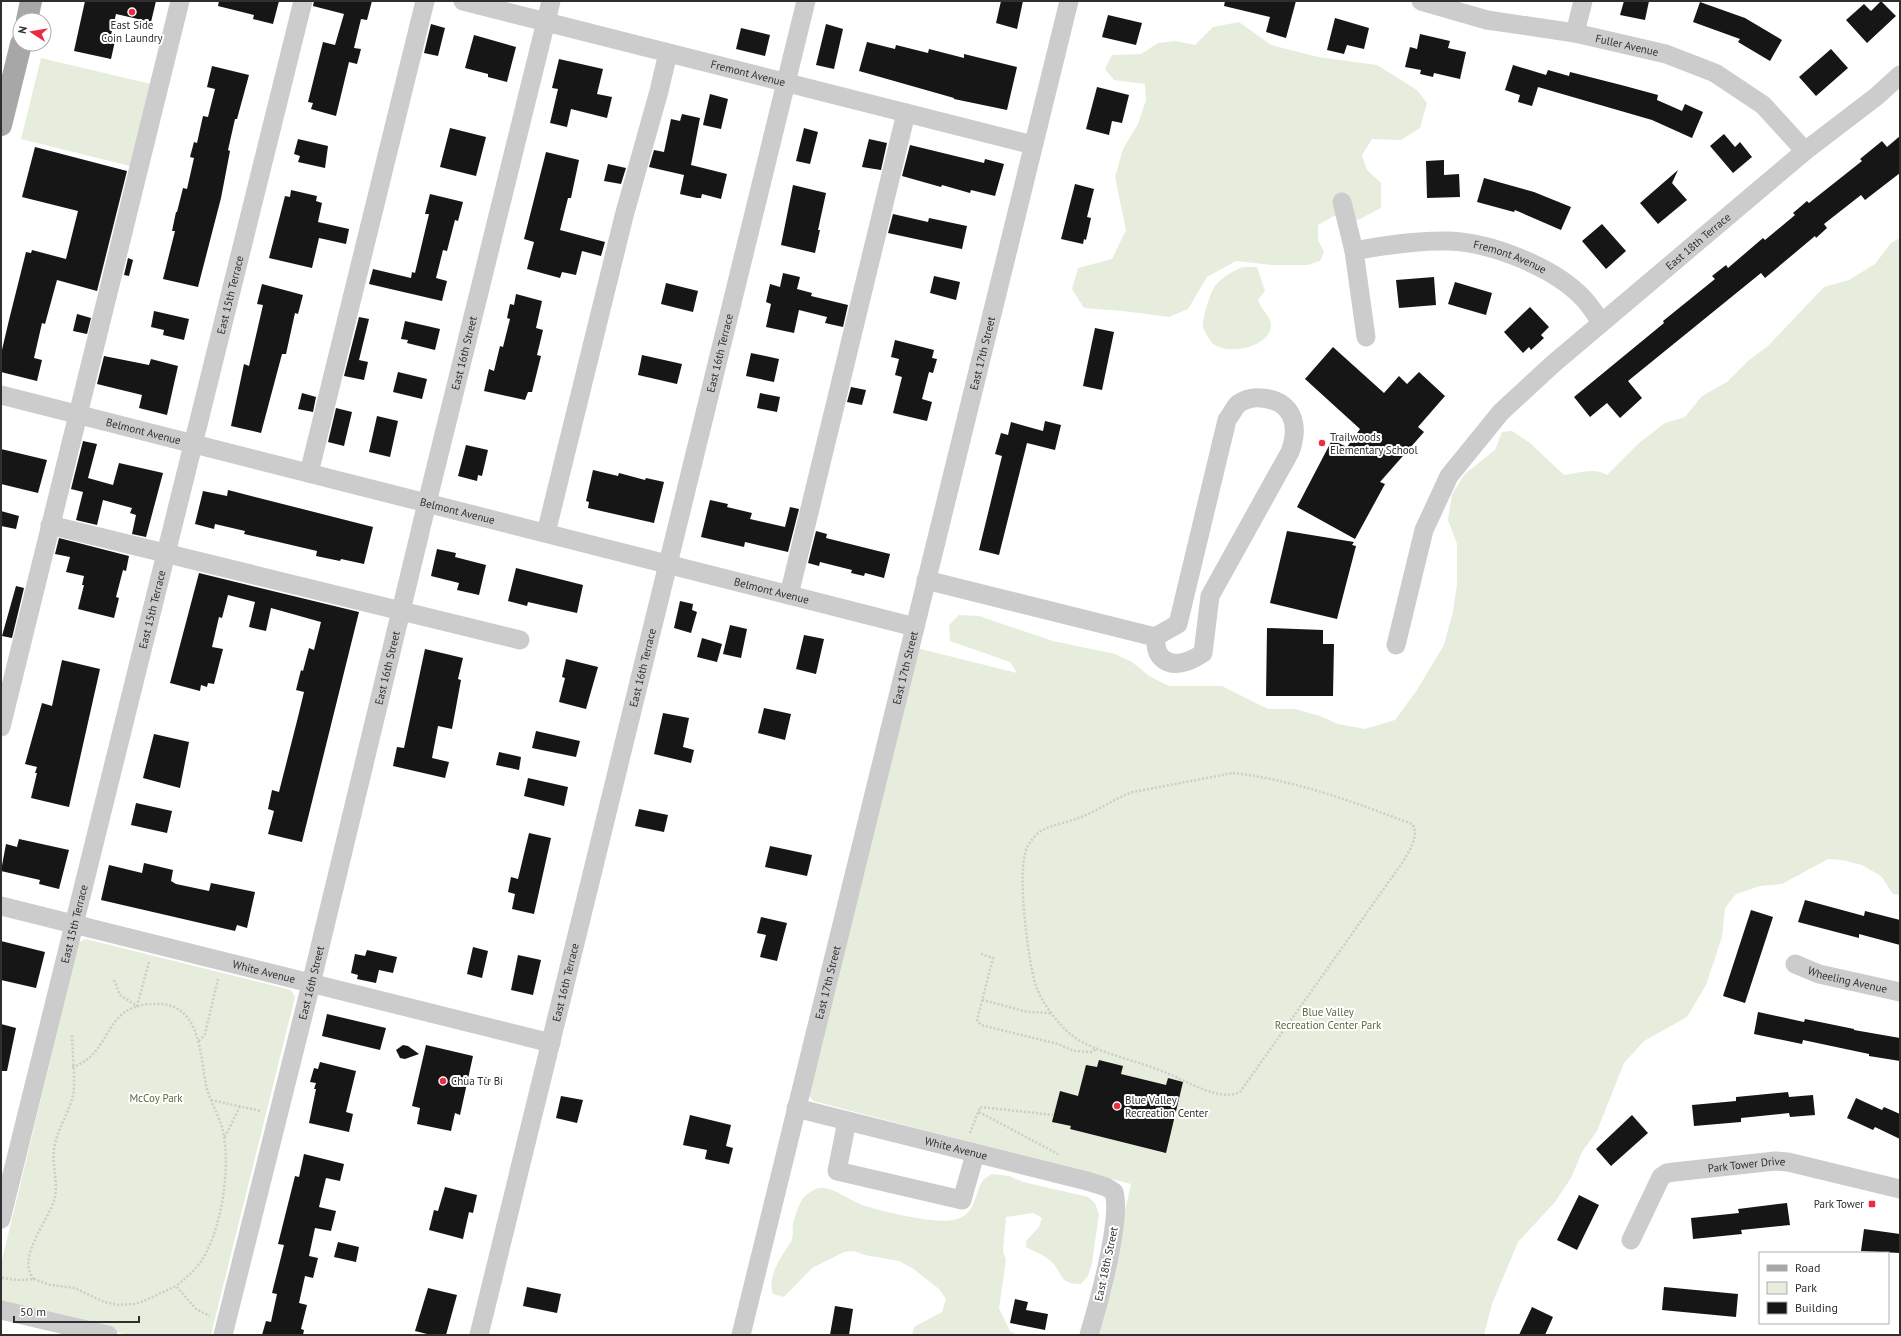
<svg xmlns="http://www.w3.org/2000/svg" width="1901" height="1336" viewBox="0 0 1901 1336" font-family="'PT Sans',sans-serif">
  <rect width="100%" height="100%" fill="#fff"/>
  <path fill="#e6eddd" d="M1239,22L1271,45L1318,57L1377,65L1417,90L1427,103L1420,128L1401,140L1372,139L1362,155L1367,170L1381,183V208L1358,220L1334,216L1318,225V240L1324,252L1320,261L1308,265H1272L1236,261L1207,277L1188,309L1169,317L1123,311L1084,308L1072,289L1078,268L1112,259L1126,230L1115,177L1123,149L1138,124L1146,100L1145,84L1114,80L1105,69L1112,55L1141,54L1158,43L1175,41L1195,45L1213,27Z
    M41,58L155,85L134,167L21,139Z
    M1900,238V895L1893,894L1881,876L1862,865L1842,860L1828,859L1782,884L1760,886L1736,894L1725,908L1722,937L1706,985L1687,1017L1644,1041L1624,1063L1597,1131L1582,1152L1571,1178L1555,1202L1518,1242L1492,1304L1484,1335H1097L1131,1184L813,1101L809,1095L917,648L1017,673L1010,662L950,641L949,625L959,615L979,616L1053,641L1115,654L1132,662L1149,676L1169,686H1222L1268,709H1295L1320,716L1338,724L1365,729L1395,720L1417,690L1444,645L1453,611L1457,584V544L1448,520L1452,494L1465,474L1495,450L1502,432L1512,431L1530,443L1564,475C1577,473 1596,467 1607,475L1639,443L1665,423L1685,417L1702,396L1727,382L1749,360L1768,346L1824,287L1849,280L1875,264L1891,243Z
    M1242,267H1257L1265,291L1258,300C1261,309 1272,318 1271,326C1269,348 1227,356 1212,343C1210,340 1204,331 1203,327C1202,319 1210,293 1215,286C1222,277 1232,272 1242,267Z
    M86,939L291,990L295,997L211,1335H128L1,1304V1264L79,942Z
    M992,1174L1009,1176L1023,1182L1088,1197L1095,1203L1099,1214L1092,1263L1088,1276L1081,1284C1055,1284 1065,1271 1048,1259C1042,1254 1033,1251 1026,1247V1241L1039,1227L1042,1218L1033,1213L1006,1217L1003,1251L1006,1260L999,1308L1010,1331L1018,1335H912L914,1327L942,1312L946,1299L939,1289L912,1268L899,1261L865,1255L854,1251L844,1252L812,1268L784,1297L773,1294C766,1278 782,1255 791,1242C794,1236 792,1230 793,1224C795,1216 799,1202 805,1196C810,1192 817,1187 824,1188C837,1190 848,1199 860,1204C878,1211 934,1224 953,1220C976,1216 973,1197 982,1182C984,1179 988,1176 992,1174Z"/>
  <path fill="#161616" d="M85,1H156L151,22L116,14L110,39L115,41L111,59L74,51Z
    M219,1H279L273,24L253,19L254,15L218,6Z
    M314,1H372L367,20L361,19L354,48L361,49L357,64L349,62L336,116L311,109L313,103L308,102L323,42L335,45L344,14L313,6Z
    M1001,1H1023L1017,29L996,23Z
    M1225,1H1296L1286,38L1266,32L1270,17L1224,6Z
    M1624,1H1649L1645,20L1620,15Z
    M1881,1L1896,16L1867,43L1846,20L1864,4L1871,11Z
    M1700,2L1745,18L1782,40L1770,61L1738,42L1740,39L1693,22Z
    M1108,15L1142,23L1136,45L1102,37Z
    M1335,18L1369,28L1364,49L1347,45L1344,54L1327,50Z
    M431,24L445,28L438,56L424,53Z
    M826,24L843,29L834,69L816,65Z
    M741,28L770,35L765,56L736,49Z
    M1420,34L1450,41L1448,48L1466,52L1460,79L1434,73L1433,77L1420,74L1421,70L1405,67L1410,47L1417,49Z
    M474,35L516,47L507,82L488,77V74L465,68Z
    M867,42L895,49L896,45L928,53L929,49L964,58V54L1017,67L1007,110L954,99V98L859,71Z
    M1831,49L1848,68L1816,96L1799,77Z
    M559,59L603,69L597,94L612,97L607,118L571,109L567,127L550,123L558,89L552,88Z
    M1513,65L1546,75L1548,70L1569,76L1570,72L1625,86L1658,95L1657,100L1682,111L1685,104L1703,112L1692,138L1652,120L1538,87L1532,106L1518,102L1520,95L1505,90Z
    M212,66L249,75L237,119H235L228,150L230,151L221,198L198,287L163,279L175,231H172L176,212H177L183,188L187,189L194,158L190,157L194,142L197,143L203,116L208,117L215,89L207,87Z
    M1097,87L1129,95L1122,123L1112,121L1109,135L1086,129Z
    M710,94L728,99L721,129L703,125Z
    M682,114L700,118L691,165L727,174L721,199L702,194L701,198H697L680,194L684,175L649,167L654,150L664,152L671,119L680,121Z
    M450,128L486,137L476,176L440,167Z
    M804,128L818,132L810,164L796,161Z
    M1724,134L1735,147L1740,142L1752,157L1733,173L1710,146Z
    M1900,136V173L1865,200L1861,195L1824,224L1827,228L1816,238L1815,236L1765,278L1761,273L1628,381L1642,398L1620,418L1607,403L1590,417L1574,397L1664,323L1663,321L1715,279L1712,276L1726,265L1728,268L1763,238L1765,240L1795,215L1793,213L1807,201L1809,203L1862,161L1860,159L1882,141L1887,147Z
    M298,139L328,146L325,168L298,162L300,156L294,154Z
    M869,139L887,143L881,170L862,167Z
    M910,145L984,163L985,159L1004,164L995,196L971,190L970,193L942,185L941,187L902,176Z
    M35,147L127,171L97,291L57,280L45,324L42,323L34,358L42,360L37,381L1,372V354L9,320L26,252L31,253L32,250L66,259L78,211L22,197Z
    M546,152L579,160L571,198H568L560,230L605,242L601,256L582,251L576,275L562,272L560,278L527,269L534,242L524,239Z
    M1444,160V175L1459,174L1460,197L1427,198L1426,161Z
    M608,164L626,168L621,184L604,181Z
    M1678,170L1672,183L1687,200L1658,224L1640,203Z
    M1484,178L1534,192L1571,207L1561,230L1515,210L1514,212L1477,202Z
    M1075,184L1094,189L1087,217L1091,218L1086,240L1084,239L1083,244L1061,239Z
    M793,185L826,193L818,230H820L815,253L781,245Z
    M291,190L317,196L316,201L322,203L318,222L349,229L346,244L319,238L312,268L269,258L285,196L290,197Z
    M430,194L463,202L458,221L455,220L447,251L443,250L436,278L447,281L442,301L369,284L373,269L411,278L412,272L415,273L429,214H425Z
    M893,214L928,222L929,218L967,226L962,249L888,233Z
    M1602,224L1626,251L1606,269L1582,241Z
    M128,258L133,260L129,276L124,275Z
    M783,273L800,277L797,289L812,293L811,296L848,305L843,327L825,323L827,317L799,310L794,333L766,327L771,304L766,302L770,284L780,287Z
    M934,276L960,282L956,300L930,293Z
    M1434,277L1436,305L1399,308L1396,280Z
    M1455,282L1492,293L1486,315L1448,304Z
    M666,283L698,291L693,312L661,304Z
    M262,284L303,295L298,314L295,313L286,354H282L261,433L231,426L244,364L249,366L263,305L257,304Z
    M516,294L542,301L536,328L543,330L537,355L541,356L532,392H528L525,400L484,391L489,369L494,371L500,346L503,347L510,319L507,318L510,304L514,305Z
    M1530,307L1549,327L1541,335L1544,338L1531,350L1529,347L1523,353L1504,332Z
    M154,311L189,319L184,340L163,335L164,330L151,327Z
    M77,314L91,318L87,334L73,331Z
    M359,317L369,319L359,360L368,362L364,380L344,376Z
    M405,321L440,329L435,350L407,343L408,340L401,339Z
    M1095,328L1114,332L1102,390L1083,386Z
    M895,340L934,350L932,358L937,359L933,373L929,372L922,399L932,402L927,421L893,413L902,377L895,375L899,359L891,357Z
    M1333,347L1384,393L1399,376L1407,384L1419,372L1445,396L1418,427L1424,432L1380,482L1385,484L1355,539L1297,507L1332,440L1347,447L1360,429L1305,379Z
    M751,353L779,359L774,382L746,376Z
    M642,355L682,364L677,384L638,375Z
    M104,356L149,365L151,359L178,366L167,415L139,408L142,395L97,384Z
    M398,372L427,379L422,399L393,392Z
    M851,387L866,390L862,405L847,402Z
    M302,393L316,397L313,412L298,409Z
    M760,393L780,397L777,412L757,408Z
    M336,408L352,412L344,446L328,442Z
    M377,416L398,421L390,457L369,452Z
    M1045,421L1061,425L1055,450L1027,443L999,555L979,550L1002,456L995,454L1001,433L1008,435L1011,422L1043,431Z
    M83,441L97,444L88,478L113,485L119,463L163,473L146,537L132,534L136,515L130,513L132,508L103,500L97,525L76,520L83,492L71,489Z
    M466,445L488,450L482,476L478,475L477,481L458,476Z
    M1,449L47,460L38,493L1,484Z
    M593,470L618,476L619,473L645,480L646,478L664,482L654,523L588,508L589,502L586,501Z
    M228,490L373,527L364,564L341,559L340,561L316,556L317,551L244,534L245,531L215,524L214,529L195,524L203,491L227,496Z
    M710,500L728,504L727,507L752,513L750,519L785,527L790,507L799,509L788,552L745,542L744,547L701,537Z
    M1,511L19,516L16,529L1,526Z
    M816,531L827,534L826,538L890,554L884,578L865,573L864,576L851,573L852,570L820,562L819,566L808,563Z
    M1287,531L1354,542L1352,545L1356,546L1337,619L1270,603Z
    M59,538L129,556L126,571L123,570L116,597L119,598L114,618L78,609L84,585H82L84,576L66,572L70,557L55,554Z
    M437,549L456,553L455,557L486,565L479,595L457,590L459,583L431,576Z
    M516,568L583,585L577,613L528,602L527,606L508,601Z
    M199,573L359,612L302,842L268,834L274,811L268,809L272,790L279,792L298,717L304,692L296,690L301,670L303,671L309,648L314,650L321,622L271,608L266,631L249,627L255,602L228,595L222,618L219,617L212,647L223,649L214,684L208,683L207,687L201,685L200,691L170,683Z
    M16,586L24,588L12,638L2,636Z
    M680,601L693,604L692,610L697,612L691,633L674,628Z
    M730,625L747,629L741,658L723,654Z
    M1267,628L1323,630V644H1334L1333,696H1266Z
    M804,635L824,639L816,674L796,669Z
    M702,638L722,644L717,662L697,657Z
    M425,649L463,658L458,679L461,680L452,729L438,726L432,758L449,762L445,778L393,766L397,747L404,748Z
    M566,659L598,667L586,709L559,702L565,678L562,677Z
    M62,660L100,669L69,807L31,798L37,773H35L37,767L25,764L42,703L52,706Z
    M764,708L791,714L785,740L758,733Z
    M663,713L689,718L683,747L694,750L691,763L654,754Z
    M536,731L580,741L576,757L532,748Z
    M154,734L189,742L180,788L143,778Z
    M499,752L521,757L519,770L496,765Z
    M528,778L568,787L564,806L524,796Z
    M136,803L172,811L167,833L131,825Z
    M639,809L668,815L664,832L635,826Z
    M529,833L551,838L534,914L512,909L515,894L508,892L511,877L518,879Z
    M19,839L69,850L59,889L39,884L40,880L1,871L6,844L17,847Z
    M770,846L812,855L807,876L765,867Z
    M144,863L173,870L171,881L176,884L209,891L211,883L255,892L247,928L237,925L235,931L101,900L109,865L142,873Z
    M1805,900L1864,916L1865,911L1900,920V945L1859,934V938L1798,922Z
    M1751,910L1773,917L1745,1003L1723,996Z
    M761,917L787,923L777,961L760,957L766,935L757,933Z
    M1,941L45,952L36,988L1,980Z
    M473,947L488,951L482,978L467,974Z
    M367,950L397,957L393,973L379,970L376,983L357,979L358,975L351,973L355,954L365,956Z
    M518,955L541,960L533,995L511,990Z
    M1758,1012L1804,1022L1805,1019L1854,1029V1030L1900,1038V1061L1869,1056V1054L1803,1040L1802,1044L1754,1034Z
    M327,1014L386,1028L380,1050L322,1036Z
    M1,1024L16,1028L7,1071H1Z
    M403,1045L408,1046L419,1054L405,1059L400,1058L396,1050Z
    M426,1045L473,1056L460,1115L455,1113L451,1131L417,1124L420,1108L412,1106Z
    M1099,1060L1123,1066L1121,1074L1166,1085L1168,1078L1183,1082L1166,1153L1070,1129L1071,1126L1052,1122L1060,1091L1078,1096L1086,1065L1097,1067Z
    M320,1062L356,1071L346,1112L353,1114L349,1132L309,1123L316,1089H314L316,1083L310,1082L314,1068L318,1069Z
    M1788,1092L1789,1097L1813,1095L1815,1115L1790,1117L1789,1113L1741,1118V1122L1694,1126L1692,1105L1736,1101V1097Z
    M561,1096L583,1100L577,1123L556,1118Z
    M1856,1098L1882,1110L1884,1107L1900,1114V1139L1875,1127L1873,1130L1847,1118Z
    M690,1115L731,1125L726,1146L733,1148L729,1164L705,1159L707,1150L683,1145Z
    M1632,1115L1648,1133L1611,1166L1596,1149Z
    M304,1154L344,1164L340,1181L326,1178L319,1207L336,1211L331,1231L315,1228L309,1256L318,1258L313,1278L305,1276L299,1303L307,1305L301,1329L304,1330L303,1335H262L266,1321L271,1322L277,1294L272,1293L284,1245L278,1244L295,1176L299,1177Z
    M445,1187L477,1195L473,1213L469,1212L463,1239L429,1230L434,1210L438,1211Z
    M1579,1195L1599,1205L1577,1250L1557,1240Z
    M1787,1203L1790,1225L1741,1230L1742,1234L1693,1239L1691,1218L1739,1213L1738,1209Z
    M1864,1229L1900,1234V1253L1861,1251Z
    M338,1242L359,1247L356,1262L334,1257Z
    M527,1287L561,1294L557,1313L523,1306Z
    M1664,1287L1738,1294L1736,1317L1662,1310Z
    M428,1288L457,1295L446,1335H431L415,1331Z
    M1015,1299L1028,1302L1026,1310L1048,1314L1045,1330L1010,1323Z
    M835,1306L853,1309L849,1335H830Z
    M1532,1307L1553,1317L1545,1335H1519Z"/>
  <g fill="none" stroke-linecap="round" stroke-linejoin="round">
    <path stroke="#ccc" stroke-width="2.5" stroke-dasharray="2 2" stroke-linecap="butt" d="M1233,773C1295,780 1354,802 1412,824C1423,838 1399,867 1390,880L1240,1092C1221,1102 1188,1082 1169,1074C1141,1061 1092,1053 1069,1033C1055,1020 1043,1004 1036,986C1028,963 1018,877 1025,854C1026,847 1030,842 1035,836C1041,829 1050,827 1059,824C1070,821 1080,818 1090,813C1105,806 1118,797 1133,792Z
      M981,954L993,958L977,1020L981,1025L1058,1044L1074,1051L1091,1052L1098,1048
      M114,980L120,995L137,1006L149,962
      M982,1000L1028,1012L1051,1013
      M199,1041L205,1034L218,979
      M72,1067C115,1054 100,1001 160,1004C201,1006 200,1056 206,1085C210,1103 222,1119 224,1137C230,1172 221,1233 200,1263C193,1272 185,1279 176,1286
      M211,1100L261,1111
      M979,1112L1058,1154
      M970,1133L980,1107L1054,1115
      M225,1137L240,1106
      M2,1278L19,1280L34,1279L50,1285L75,1288L104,1302L119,1305L135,1304L144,1301L176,1286L196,1309L210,1316
      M34,1279C16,1259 47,1222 54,1201C59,1185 52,1167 54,1150C56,1130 69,1114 73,1095C76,1082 72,1050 72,1034"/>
    <g stroke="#ccc" stroke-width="19">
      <path id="s1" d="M463,1L1033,145"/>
      <path id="s2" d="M1421,1L1487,20L1575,33L1666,54L1715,73L1763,105L1805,151"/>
      <path d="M1575,33L1583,1"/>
      <path d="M1342,202L1354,251L1366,337"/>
      <path id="s3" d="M1354,251C1385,245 1416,240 1448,241C1490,242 1554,267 1583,298C1590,305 1595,314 1601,322"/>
      <path id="s4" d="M1,395L915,627"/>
      <path d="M309,473L425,1"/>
      <path d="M50,525L520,640"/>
      <path d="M546,533L624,216L659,91L668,53"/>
      <path d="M926,580L1155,637L1178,624L1227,420C1231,415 1234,408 1238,404C1245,399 1254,397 1262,398C1293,401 1300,425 1290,452L1210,596L1203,653C1190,662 1169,671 1158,653C1156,649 1156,642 1155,637"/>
      <path d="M789,595L906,113"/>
      <path id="s5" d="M1396,645L1424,530L1449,476L1501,412L1553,364L1805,151L1877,96L1900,75"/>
      <path d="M1,727L180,1"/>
      <path id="s6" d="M1,906L551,1043"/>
      <path id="s7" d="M1795,964L1819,974L1900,992"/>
      <path id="s8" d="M796,1108L1087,1181L1106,1187L1114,1192C1122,1219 1098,1305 1089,1335"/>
      <path d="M847,1121L837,1171L962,1200L975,1154"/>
      <path id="s9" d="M1,1219L303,1"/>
      <path id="s10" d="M1631,1240L1661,1177L1667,1173L1674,1172L1775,1161L1788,1162L1900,1189"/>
      <path d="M1,1310L108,1335"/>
      <path id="s11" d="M223,1335L311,984L427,503L551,1"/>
      <path id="s12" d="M479,1335L806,1"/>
      <path id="s13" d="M741,1335L1069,1"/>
    </g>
    <path stroke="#a7a7a7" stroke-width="22" d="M27,20L31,1
      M1,125L21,44"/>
  </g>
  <g fill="#ec2c41" stroke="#fff" stroke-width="1.5">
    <circle cx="132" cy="12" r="4"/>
    <circle cx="1322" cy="443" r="4"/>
    <circle cx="443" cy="1081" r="4"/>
    <circle cx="1117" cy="1106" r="4"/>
    <rect x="1868" y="1200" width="8" height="8" rx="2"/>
  </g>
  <g text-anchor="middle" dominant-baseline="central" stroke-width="4" stroke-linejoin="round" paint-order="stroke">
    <g font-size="11" fill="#2f2f2f" stroke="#fff" text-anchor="start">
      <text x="132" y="25" text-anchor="middle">East Side<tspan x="132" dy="13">Coin Laundry</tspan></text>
      <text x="1330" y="437">Trailwoods<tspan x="1330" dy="13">Elementary School</tspan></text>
      <text x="451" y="1081">Chùa Từ Bi</text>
      <text x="1125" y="1100">Blue Valley<tspan x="1125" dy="13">Recreation Center</tspan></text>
      <text x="1864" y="1204" text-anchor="end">Park Tower</text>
    </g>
    <g font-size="11" fill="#2f2f2f" stroke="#fff">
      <text stroke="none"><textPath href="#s2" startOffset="211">Fuller Avenue</textPath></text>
      <text stroke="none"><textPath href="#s1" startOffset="294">Fremont Avenue</textPath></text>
      <text stroke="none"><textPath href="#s5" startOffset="521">East 18th Terrace</textPath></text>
      <text stroke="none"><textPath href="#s3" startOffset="159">Fremont Avenue</textPath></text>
      <text stroke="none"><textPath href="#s9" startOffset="952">East 15th Terrace</textPath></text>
      <text stroke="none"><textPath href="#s11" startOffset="1011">East 16th Street</textPath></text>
      <text stroke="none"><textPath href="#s12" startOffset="1011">East 16th Terrace</textPath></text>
      <text stroke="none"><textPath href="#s13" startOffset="1011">East 17th Street</textPath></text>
      <text stroke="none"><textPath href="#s4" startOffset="147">Belmont Avenue</textPath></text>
      <text stroke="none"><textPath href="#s4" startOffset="471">Belmont Avenue</textPath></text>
      <text stroke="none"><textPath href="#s4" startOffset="795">Belmont Avenue</textPath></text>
      <text stroke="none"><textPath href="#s9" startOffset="628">East 15th Terrace</textPath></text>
      <text stroke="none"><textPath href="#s11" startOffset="687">East 16th Street</textPath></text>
      <text stroke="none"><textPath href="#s12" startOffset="687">East 16th Terrace</textPath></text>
      <text stroke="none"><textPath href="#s13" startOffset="687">East 17th Street</textPath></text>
      <text stroke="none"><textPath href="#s9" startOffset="304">East 15th Terrace</textPath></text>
      <text stroke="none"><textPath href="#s6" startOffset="271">White Avenue</textPath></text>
      <text stroke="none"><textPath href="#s7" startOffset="55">Wheeling Avenue</textPath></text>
      <text stroke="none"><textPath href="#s11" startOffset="363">East 16th Street</textPath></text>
      <text stroke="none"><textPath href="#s12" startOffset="363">East 16th Terrace</textPath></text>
      <text stroke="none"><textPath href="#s13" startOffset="363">East 17th Street</textPath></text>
      <text stroke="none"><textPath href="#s8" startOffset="165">White Avenue</textPath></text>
      <text stroke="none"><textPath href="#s10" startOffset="157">Park Tower Drive</textPath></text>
      <text transform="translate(1106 1264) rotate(-78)">East 18th Street</text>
    </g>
    <g font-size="11" fill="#546d3b" stroke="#fff">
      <text x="1328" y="1012">Blue Valley<tspan x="1328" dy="13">Recreation Center Park</tspan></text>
      <text x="156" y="1098">McCoy Park</text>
    </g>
  </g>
  <rect width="1901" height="1336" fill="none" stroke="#2f2f2f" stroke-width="4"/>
  <rect x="1759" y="1252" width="130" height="72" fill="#ffffff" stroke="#acacac"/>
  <rect x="1767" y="1265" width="20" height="6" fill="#a7a7a7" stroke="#acacac"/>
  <text x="1795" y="1272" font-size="12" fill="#2f2f2f">Road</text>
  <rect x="1767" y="1282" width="20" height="12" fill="#e6eddd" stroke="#acacac"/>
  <text x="1795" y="1292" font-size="12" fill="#2f2f2f">Park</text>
  <rect x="1767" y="1302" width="20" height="12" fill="#161616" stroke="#acacac"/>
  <text x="1795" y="1312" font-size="12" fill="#2f2f2f">Building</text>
  <g transform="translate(32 32) rotate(282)"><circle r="19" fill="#ffffff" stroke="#acacac"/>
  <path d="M0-3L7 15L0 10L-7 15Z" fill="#ec2c41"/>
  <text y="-6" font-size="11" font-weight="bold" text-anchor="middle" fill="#2f2f2f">N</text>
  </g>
  <path d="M14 1316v6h125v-6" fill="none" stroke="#2f2f2f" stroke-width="2"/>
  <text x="20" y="1316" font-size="12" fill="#2f2f2f" stroke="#ffffff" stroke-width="3" paint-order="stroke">50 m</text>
</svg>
